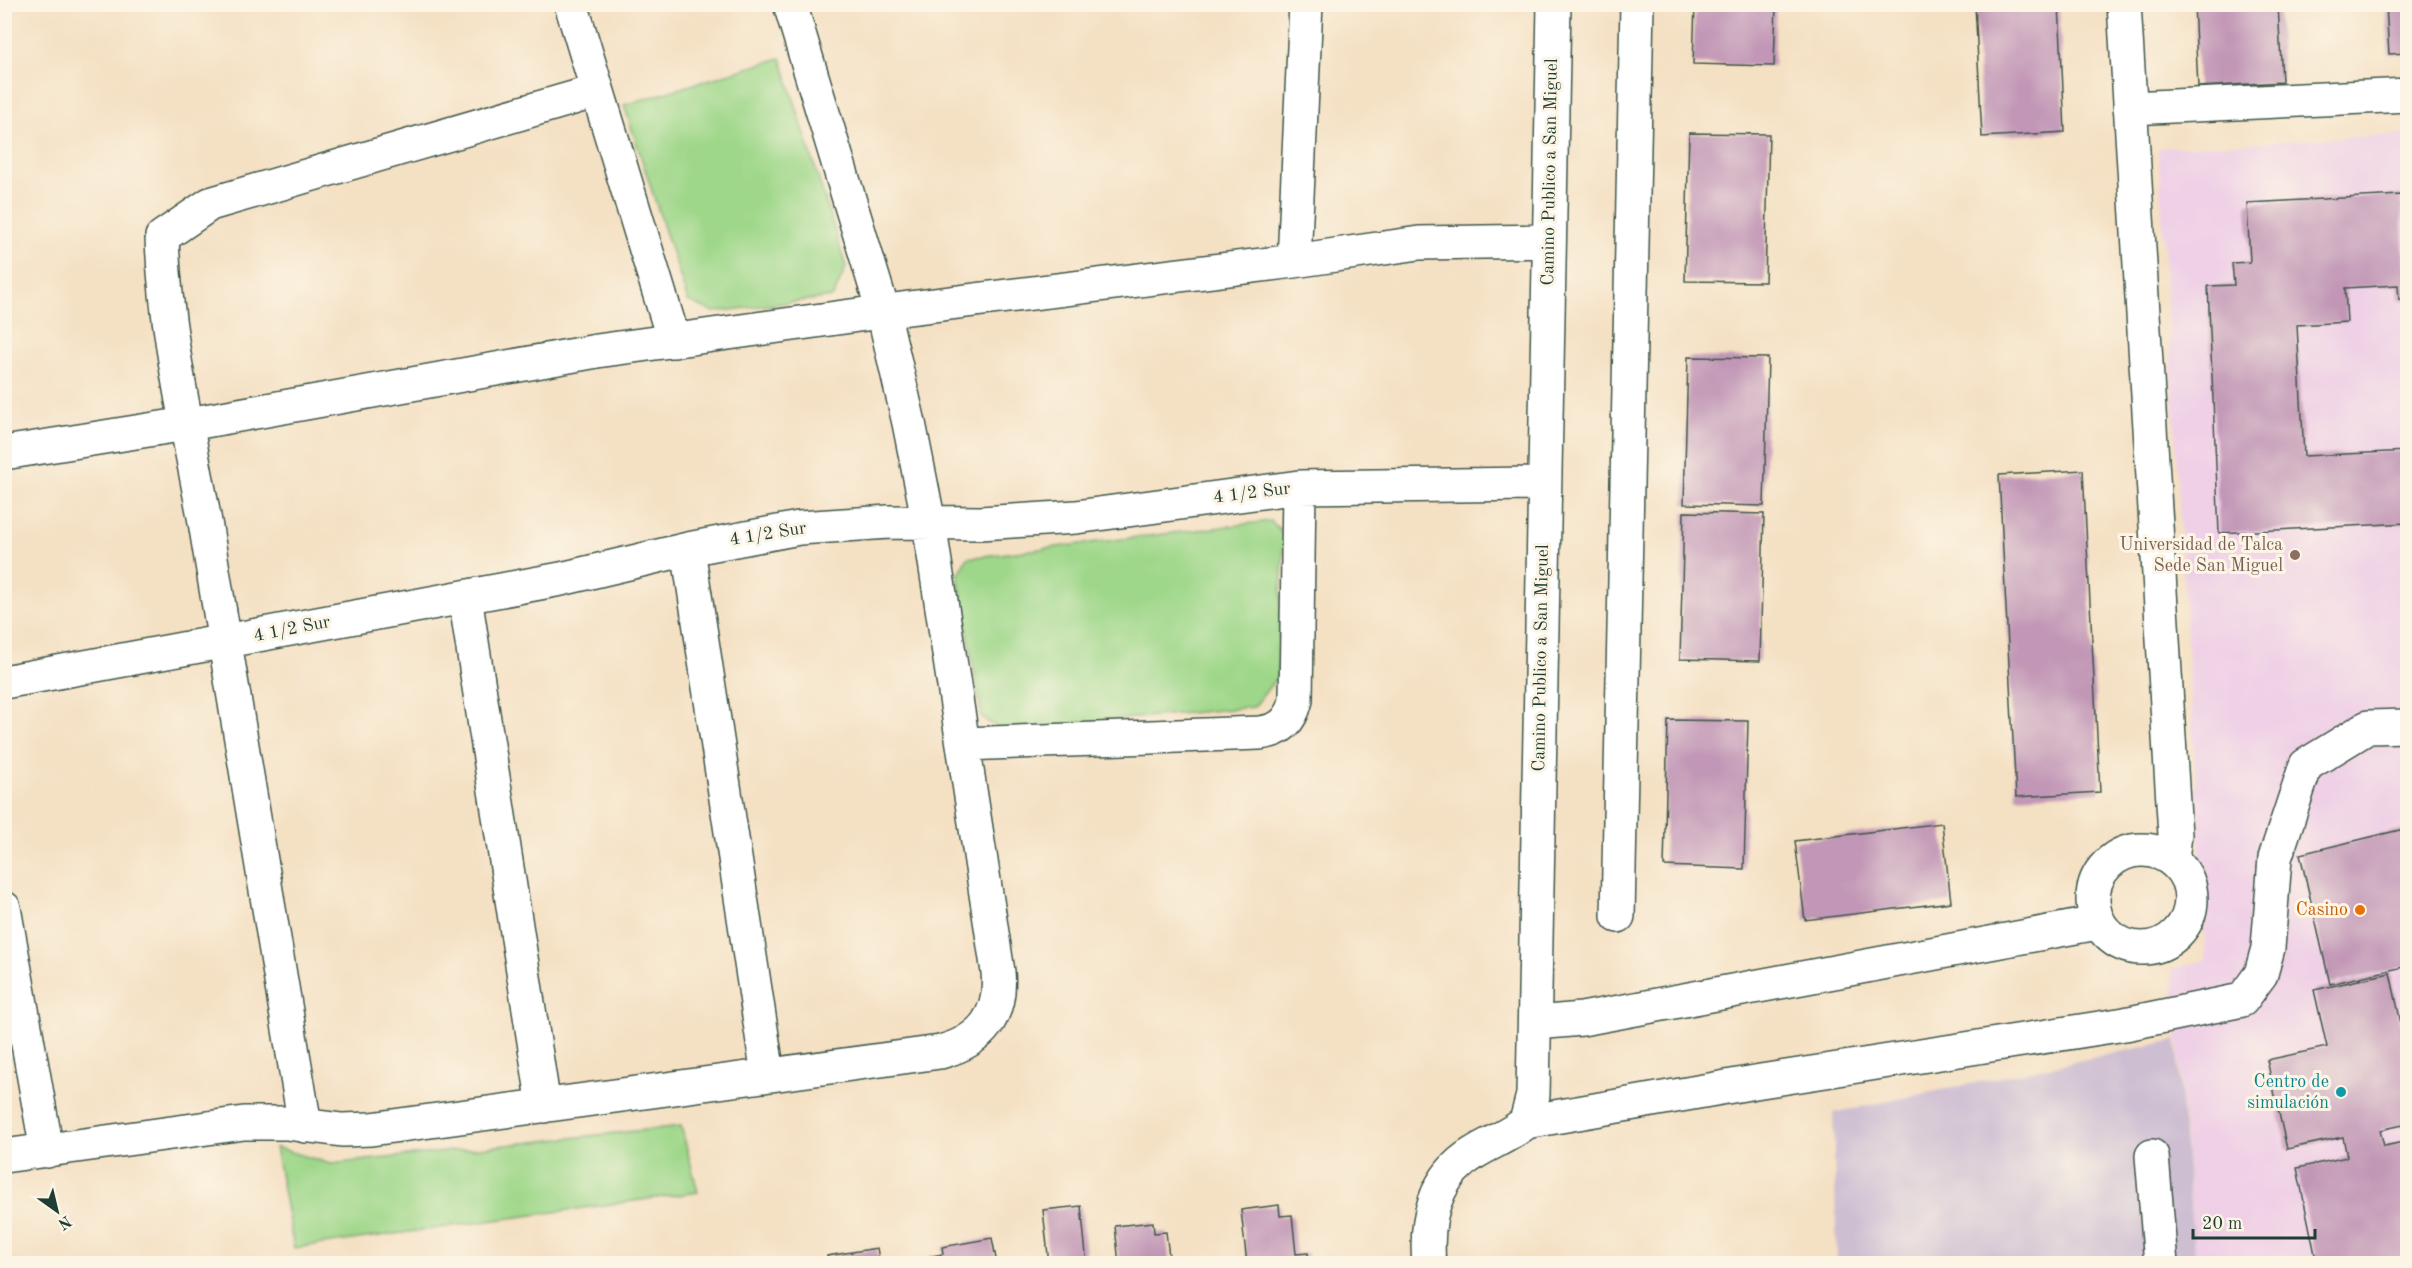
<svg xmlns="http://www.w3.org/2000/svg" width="2412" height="1268" viewBox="0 0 2412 1268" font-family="'Old Standard TT',serif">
  <rect width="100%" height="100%" fill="#fcf5e5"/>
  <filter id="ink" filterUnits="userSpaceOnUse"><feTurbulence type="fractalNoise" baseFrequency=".0167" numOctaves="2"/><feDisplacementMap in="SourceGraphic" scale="12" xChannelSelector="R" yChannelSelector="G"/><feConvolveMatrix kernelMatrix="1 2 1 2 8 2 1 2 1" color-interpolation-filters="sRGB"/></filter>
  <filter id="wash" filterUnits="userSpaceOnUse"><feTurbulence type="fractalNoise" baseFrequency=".008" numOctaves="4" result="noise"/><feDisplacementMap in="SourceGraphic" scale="24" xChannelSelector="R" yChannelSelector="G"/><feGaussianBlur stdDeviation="1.35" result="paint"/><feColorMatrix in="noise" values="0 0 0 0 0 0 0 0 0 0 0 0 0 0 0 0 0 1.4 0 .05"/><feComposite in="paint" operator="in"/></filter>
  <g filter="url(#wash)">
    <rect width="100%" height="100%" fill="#f4e0c3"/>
    <path fill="#efd0e6" d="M2407,134V1263H2195L2172,969L2206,960L2158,148Z"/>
    <path fill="#cdbed2" d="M2176,1040L2195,1263H1837L1833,1113Z"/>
    <path fill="#9ed789" stroke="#5e8a5e" stroke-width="1.5" d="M781,58L846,267L833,297L714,312L688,301L624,105Z
      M1271,521L1284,534L1277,677L1254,707L1001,730L982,718L958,576L967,558Z
      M681,1126L698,1192L294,1248L275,1147L331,1164Z"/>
    <g id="blocks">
      <path fill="#c196b6" d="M1695,4H1776L1774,66L1693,64Z
        M1975,4H2059L2065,132L1982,137Z
        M2194,4H2278L2282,82L2198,87Z
        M2386,5H2408V53L2389,54Z
        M1689,133L1769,134L1765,282L1685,281Z
        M2401,195L2404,265L2408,264V300H2399L2398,285L2345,288L2347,322L2297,325L2304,456L2408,451V523L2219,533L2208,286L2234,285L2232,263L2250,262L2247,203Z
        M1688,357L1768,358L1764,506L1684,504Z
        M2083,470L2100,792L2016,797L1999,475Z
        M1684,512L1764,514L1760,661L1680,659Z
        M1668,720L1748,721L1744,869L1664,866Z
        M1942,823L1951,902L1805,920L1795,841Z
        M2408,828V966L2330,984L2300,854Z
        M2390,973L2403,1032L2408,1031V1124L2380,1130L2384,1146L2408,1141V1264H2317L2297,1168L2347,1157L2343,1137L2287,1149L2267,1060L2327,1047L2314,990Z
        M1279,1205L1280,1216L1292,1215L1296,1254L1308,1253L1309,1264H1247L1241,1210Z
        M1081,1206L1087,1264H1049L1043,1210Z
        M1153,1222L1154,1233L1166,1232L1170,1264H1119L1115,1226Z
        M992,1238L997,1264H929L927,1257L943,1254L942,1247Z
        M877,1248L880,1264H828L827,1256Z"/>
    </g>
  </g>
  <g filter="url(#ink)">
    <use href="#blocks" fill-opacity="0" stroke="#3f5549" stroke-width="1.5"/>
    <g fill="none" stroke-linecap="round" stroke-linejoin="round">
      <g stroke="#3f5549" stroke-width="36">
        <path id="minor" d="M571,4L674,341
          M2124,4L2175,835L2172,859
          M2130,108L2408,95
          M1294,261L1306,4
          M4,453L205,421L597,351L909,308L1294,261L1419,243L1549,241
          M688,549L768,1075
          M465,597L544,1106
          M4,682L561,579L688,549L799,528L889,522L980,523L1076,517L1299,487L1543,484
          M963,744L1259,733C1281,731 1291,721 1296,700L1299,487
          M2093 899a49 49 0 1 1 98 0a49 49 0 1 1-98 0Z
          M4,908L47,1151
          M1618,916L1637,4
          M1536,1023L1582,1019L2097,923
          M1526,1122L1761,1081L2125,1024L2242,1000L2261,974L2268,948L2275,858L2306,765L2368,727L2408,726
          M305,1126L205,522C188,429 165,331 162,237L210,204L597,91
          M4,1156L244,1123H286L342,1130L371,1129L940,1052C982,1041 1002,1016 998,972L929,523L909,423L883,311L790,4
          M2152,1156L2161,1264
          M1429,1264C1425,1220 1434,1177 1474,1153C1491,1142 1510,1136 1526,1122L1533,1095L1554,4"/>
      </g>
      <use href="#minor" stroke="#fff" stroke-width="33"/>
    </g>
  </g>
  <circle fill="#8d6e63" stroke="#fcf5e5" stroke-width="2" cx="2295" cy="555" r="6"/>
  <circle fill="#e8710a" stroke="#fcf5e5" stroke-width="2" cx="2360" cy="910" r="6"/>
  <circle fill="#0f9aa8" stroke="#fcf5e5" stroke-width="2" cx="2341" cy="1092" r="6"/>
  <g text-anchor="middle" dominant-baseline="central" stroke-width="6" stroke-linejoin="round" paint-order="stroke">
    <g font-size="18" fill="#1f3d34" stroke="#fcf5e5">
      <text transform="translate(1550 172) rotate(-89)">Camino Publico a San Miguel</text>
      <text transform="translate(1252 493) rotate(-7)">4 1/2 Sur</text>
      <text transform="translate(768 534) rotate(-9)">4 1/2 Sur</text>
      <text transform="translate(292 629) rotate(-11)">4 1/2 Sur</text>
      <text transform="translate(1541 658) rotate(-89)">Camino Publico a San Miguel</text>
    </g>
    <g font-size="18" fill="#785e54" stroke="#fcf5e5" text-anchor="end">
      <text x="2283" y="545">Universidad de Talca<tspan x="2283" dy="21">Sede San Miguel</tspan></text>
    </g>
    <g font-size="18" fill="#c56008" stroke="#fcf5e5" text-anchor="end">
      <text x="2348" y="910">Casino</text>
    </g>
    <g font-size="18" fill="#0d838f" stroke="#fcf5e5" text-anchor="end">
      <text x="2329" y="1082">Centro de<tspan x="2329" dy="21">simulación</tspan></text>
    </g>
  </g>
  <rect width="2412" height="1268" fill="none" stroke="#fcf5e5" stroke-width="24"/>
  <g transform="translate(57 1211) rotate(146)" stroke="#fcf5e5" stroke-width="4.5" paint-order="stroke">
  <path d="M0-4.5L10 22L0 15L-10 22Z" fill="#1f3d34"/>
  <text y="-9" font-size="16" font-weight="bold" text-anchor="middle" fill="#1f3d34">N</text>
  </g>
  <path d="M2193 1229v9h122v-9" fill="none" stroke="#1f3d34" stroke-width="3"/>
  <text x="2202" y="1229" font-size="18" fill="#1f3d34" stroke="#fcf5e5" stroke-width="4.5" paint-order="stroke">20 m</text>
</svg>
